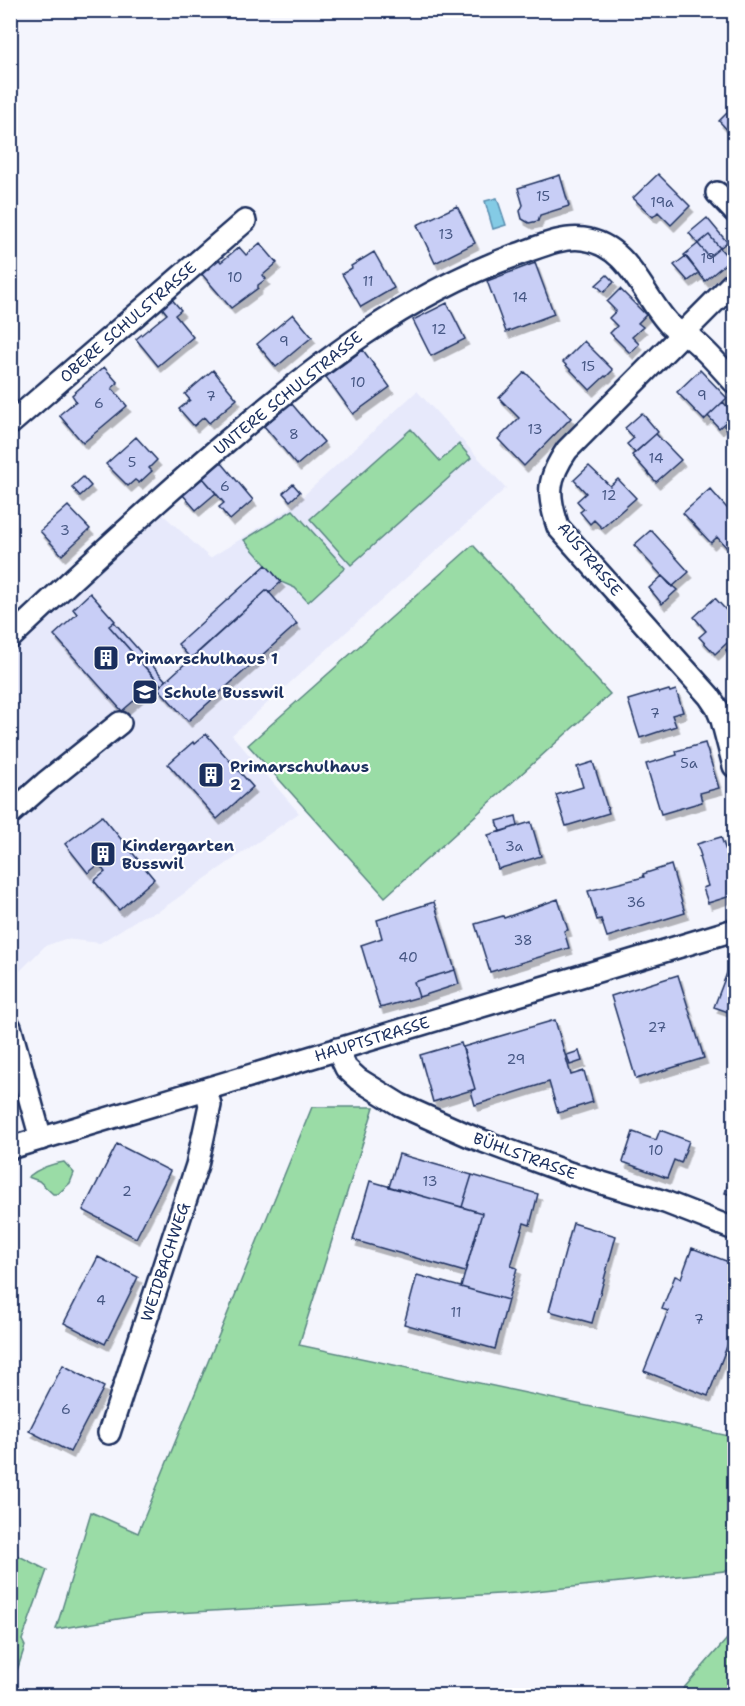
<svg xmlns="http://www.w3.org/2000/svg" width="745" height="1706" viewBox="0 0 745 1706" font-family="'Shantell Sans',sans-serif">
  <defs>
    <filter id="shadow"><feDropShadow dx="3.5" dy="6" stdDeviation="0" flood-color="#0004"/></filter>
  </defs>
  <rect width="100%" height="100%" fill="#f4f5fd"/>
  <filter id="ink" filterUnits="userSpaceOnUse"><feTurbulence type="fractalNoise" baseFrequency=".0167" numOctaves="2"/><feDisplacementMap in="SourceGraphic" scale="12" xChannelSelector="R" yChannelSelector="G"/><feConvolveMatrix kernelMatrix="1 2 1 2 8 2 1 2 1" color-interpolation-filters="sRGB"/></filter>
  <g filter="url(#ink)">
    <path fill="#e7e9fb" d="M417,391L506,488L232,735L299,813L159,911L141,917L100,943L65,939L45,946L17,974L10,958V648L158,510L210,558L289,509Z"/>
    <path fill="#9adca6" stroke="#5a8682" stroke-width="1.5" d="M411,429L440,461L459,444L471,458L351,565L310,519Z
      M293,510L345,568L308,602L295,588L281,582L244,540Z
      M473,545L610,694L385,897L248,745Z
      M312,1107H374L299,1345L734,1437V1570L516,1593L143,1615L56,1629L91,1512L138,1533Z
      M64,1162L74,1173L70,1183L58,1194H53L39,1181L28,1177C39,1168 49,1164 64,1162Z
      M11,1552L47,1570L22,1640L25,1646L11,1689Z
      M734,1631V1695H677L683,1689Z"/>
    <path fill="#84cbe5" stroke="#5a8daf" stroke-width="1.5" d="M497,198L506,225L493,229L485,201Z"/>
    <path fill="#c8cef6" stroke="#1b2f5e" stroke-width="1.5" filter="url(#shadow)" d="M734,106V137L719,121Z
      M658,174L690,206L671,225L658,212L653,217L633,198Z
      M560,175L569,206L540,215L538,221L529,223L522,219L520,211L523,205L518,188Z
      M457,206L475,243L435,263L417,225Z
      M707,218L727,242L709,257L689,233Z
      M709,235L730,260L705,281L684,255Z
      M260,243L277,263L263,275L266,279L258,285V288L231,308L200,272L217,257L221,262L239,247L246,255Z
      M374,252L394,288L361,307L342,274L352,268L351,266Z
      M686,256L699,273L688,281L674,265Z
      M535,263L554,314L506,332L487,281Z
      M607,275L614,282L604,292L596,285Z
      M620,289L646,315L638,323L643,327L632,337L639,344L630,353L610,333L617,326L609,318L616,311L607,302Z
      M169,296L181,310L175,315L193,337L158,366L136,339L167,314L159,304Z
      M447,303L465,339L431,356L413,320Z
      M293,314L312,337L276,367L257,344Z
      M584,341L613,370L606,377L605,376L590,390L563,362Z
      M363,350L390,387L353,414L326,377Z
      M104,367L118,383L112,388L127,406L83,443L59,415L76,401L72,395Z
      M213,370L237,399L209,423L204,417L194,426L179,409L190,400L185,394Z
      M700,370L727,398L704,420L677,392Z
      M525,372L571,418L524,466L498,439L519,418L499,398Z
      M723,402L734,414L719,428L708,416Z
      M291,403L324,442L297,465L264,426Z
      M642,413L658,432L635,453L627,444L634,438L625,428Z
      M732,418L734,421V429L731,433L724,426Z
      M656,434L681,460L656,482L632,455Z
      M136,437L157,460L149,468L152,471L139,483L135,480L128,486L106,464Z
      M221,462L253,500L230,520L219,507L224,503L203,478Z
      M589,466L610,486L618,479L636,498L602,528L594,520L590,524L580,512L584,509L577,501L586,493L574,480Z
      M83,477L91,486L80,496L72,487Z
      M203,478L216,493L196,510L183,495Z
      M293,484L300,492L290,501L283,493Z
      M710,489L734,516V520L730,524L734,529V541L727,548L717,537L711,543L683,513Z
      M68,506L90,529L62,555L40,531Z
      M651,530L689,572L672,587L634,545Z
      M266,565L281,582L269,593L267,590L191,659L178,644Z
      M662,576L677,590L662,604L649,588Z
      M267,590L297,624L188,721L158,688Z
      M90,593L115,621L109,626L157,681L122,711L54,635L77,614L73,609Z
      M715,598L734,619V660L726,650L730,646L727,643L715,654L699,637L706,631L694,617Z
      M114,622L166,681L161,685L109,626Z
      M669,690L670,692L676,690L683,712L672,715L676,726L640,738L628,700L658,691L659,693Z
      M206,734L253,787L217,819L168,764L193,742L194,744Z
      M705,743L719,788L700,793L702,802L661,814L646,764L677,755L676,751Z
      M593,762L609,813L566,826L556,795L583,787L577,767Z
      M102,816L154,879L119,910L94,881L105,872L99,864L88,873L65,844Z
      M516,816L518,826L500,832L497,821Z
      M531,822L541,856L498,869L488,835Z
      M721,837L734,873V884L731,885L734,895L708,903L703,888L708,886L699,857L701,856L697,844Z
      M671,865L685,913L607,937L601,919L597,920L588,891L644,877L643,874Z
      M558,899L568,930L564,931L569,948L490,972L475,924L503,916L504,918Z
      M434,902L455,970L414,982L419,997L380,1008L361,945L382,938L377,920Z
      M730,965L734,967V1014L714,1007Z
      M455,970L459,984L419,997L414,982Z
      M678,975L704,1058L636,1079L611,996Z
      M555,1020L571,1075L584,1071L593,1102L558,1113L549,1082L475,1105L471,1091L475,1089L463,1047Z
      M461,1043L475,1089L433,1102L420,1055Z
      M579,1051L582,1061L570,1065L567,1055Z
      M660,1130L689,1141L681,1163L674,1160L667,1178L623,1162L633,1132L656,1140Z
      M117,1144L170,1171L136,1238L83,1210Z
      M399,1154L472,1175L462,1207L389,1187Z
      M734,1165V1196L725,1193Z
      M472,1175L538,1194L530,1225L524,1223L511,1266L517,1268L508,1300L461,1287L482,1213L462,1207Z
      M370,1181L482,1213L465,1272L353,1240Z
      M573,1223L616,1236L592,1323L549,1311Z
      M692,1248L734,1264V1328L708,1396L644,1371L668,1311L662,1309L675,1276L681,1278Z
      M98,1257L138,1277L105,1344L64,1323Z
      M417,1275L508,1300L495,1349L404,1324Z
      M63,1365L104,1387L70,1452L29,1431Z"/>
    <g fill="none" stroke-linecap="round" stroke-linejoin="round">
      <g stroke="#1b2f5e" stroke-width="26">
        <path id="minor" d="M717,193L734,211
          M734,282L567,450C547,479 547,494 558,527L709,696L717,708L722,720L734,766
          M10,424L245,221
          M10,638C81,571 152,505 226,442C315,366 405,295 516,255C537,248 561,236 583,239C629,245 642,295 669,324C676,331 685,334 692,339C708,352 721,368 734,382
          M10,814L45,783L120,723
          M10,1027L41,1139
          M337,1049L346,1068L358,1079L400,1105L472,1137L569,1173L665,1202L734,1229
          M10,1148L734,930
          M109,1433L197,1165L210,1105L206,1089"/>
      </g>
      <use href="#minor" stroke="#fff" stroke-width="21"/>
    </g>
  </g>
  <defs>
    <g id="building-square" transform="scale(1.35)"><rect x="-9" y="-9" width="18" height="18" rx="4" fill="#1b2f5e" stroke="#fff"/><path d="M-4-6H4V6H1V3H-1V6H-4ZM-2.5-4.3h1.7v1.8h-1.7ZM.8-4.3h1.7v1.8H.8ZM-2.5-1h1.7V.8h-1.7ZM.8-1h1.7V.8H.8Z" fill="#fff"/></g>
    <g id="school-square" transform="scale(1.35)"><rect x="-9" y="-9" width="18" height="18" rx="4" fill="#1b2f5e" stroke="#fff"/><path d="M0-5L7-2L0 1L-7-2ZM-4 1L0 2.5L4 1V4Q0 6-4 4Z" fill="#fff"/></g>
  </defs>
  <g fill-rule="evenodd">
    <use href="#building-square" x="106" y="658"/>
    <use href="#school-square" x="145" y="692"/>
    <use href="#building-square" x="211" y="775"/>
    <use href="#building-square" x="103" y="854"/>
  </g>
  <g text-anchor="middle" dominant-baseline="central" stroke-width="4.5" stroke-linejoin="round" paint-order="stroke">
    <g font-size="14" fill="#465784">
      <text x="543" y="196">15</text>
      <text x="662" y="202">19a</text>
      <text x="446" y="234">13</text>
      <text x="708" y="258">19</text>
      <text x="235" y="277">10</text>
      <text x="368" y="281">11</text>
      <text x="520" y="297">14</text>
      <text x="439" y="329">12</text>
      <text x="284" y="341">9</text>
      <text x="588" y="366">15</text>
      <text x="358" y="382">10</text>
      <text x="702" y="395">9</text>
      <text x="211" y="396">7</text>
      <text x="99" y="403">6</text>
      <text x="535" y="429">13</text>
      <text x="294" y="434">8</text>
      <text x="656" y="458">14</text>
      <text x="132" y="462">5</text>
      <text x="225" y="486">6</text>
      <text x="609" y="495">12</text>
      <text x="65" y="530">3</text>
      <text x="655" y="713">7</text>
      <text x="689" y="763">5a</text>
      <text x="514" y="846">3a</text>
      <text x="636" y="902">36</text>
      <text x="523" y="940">38</text>
      <text x="408" y="957">40</text>
      <text x="657" y="1027">27</text>
      <text x="516" y="1059">29</text>
      <text x="656" y="1150">10</text>
      <text x="430" y="1181">13</text>
      <text x="127" y="1191">2</text>
      <text x="101" y="1300">4</text>
      <text x="456" y="1312">11</text>
      <text x="699" y="1319">7</text>
      <text x="66" y="1409">6</text>
    </g>
    <g font-size="16" fill="#1b2f5e" stroke="#fff">
      <text transform="translate(128 322) rotate(-41)">OBERE SCHULSTRASSE</text>
      <text transform="translate(288 393) rotate(-39)">UNTERE SCHULSTRASSE</text>
      <text transform="translate(590 559) rotate(50)">AUSTRASSE</text>
      <text transform="translate(372 1039) rotate(-17)">HAUPTSTRASSE</text>
      <text transform="translate(525 1156) rotate(20)">BÜHLSTRASSE</text>
      <text transform="translate(165 1262) rotate(-72)">WEIDBACHWEG</text>
    </g>
    <g font-size="16" font-weight="bold" fill="#1b2f5e" stroke="#fff" text-anchor="start">
      <text x="126" y="658">Primarschulhaus 1</text>
      <text x="164" y="692">Schule Busswil</text>
      <text x="230" y="766">Primarschulhaus<tspan x="230" dy="18">2</tspan></text>
      <text x="122" y="845">Kindergarten<tspan x="122" dy="18">Busswil</tspan></text>
    </g>
  </g>
  <rect width="745" height="1706" fill="none" stroke="#fff" stroke-width="36"/>
  <rect x="18" y="18" width="709" height="1670" fill="none" stroke="#1b2f5e" stroke-width="2" filter="url(#ink)"/>
</svg>
